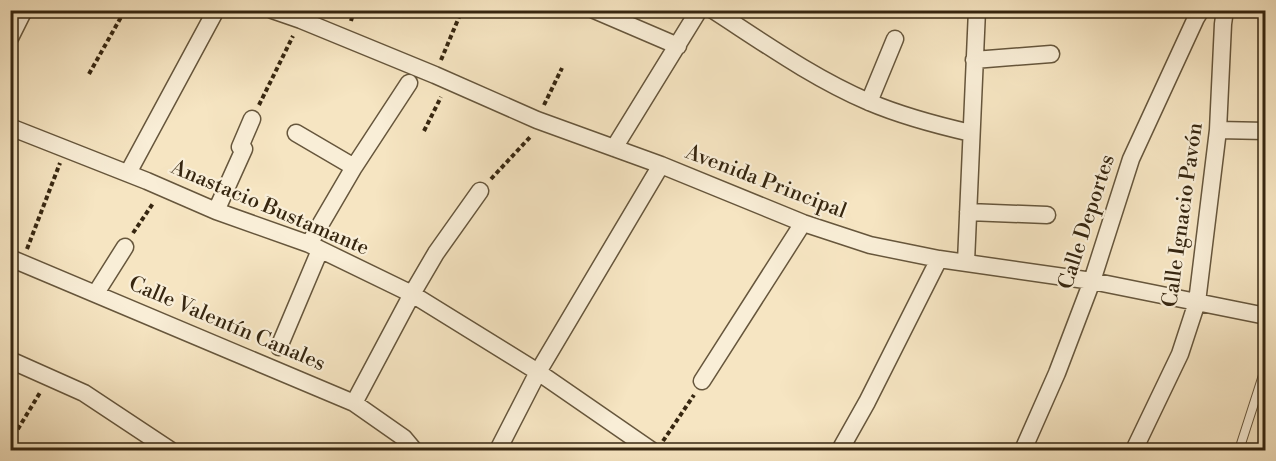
<svg xmlns="http://www.w3.org/2000/svg" width="1276" height="461" viewBox="0 0 1276 461" font-family="'Libre Bodoni',serif">
  <rect width="100%" height="100%" fill="#f6e5c2"/>
  <filter id="stains"><feTurbulence type="fractalNoise" baseFrequency=".00333" numOctaves="4"/><feColorMatrix values="0 0 0 0 .2 0 0 0 0 .09 0 0 0 0 .02 0 0 0 .5 -.17"/></filter>
  <radialGradient id="worn" r=".72"><stop offset=".6" stop-color="#630" stop-opacity="0"/><stop offset="1" stop-color="#630" stop-opacity=".3"/></radialGradient>
  <g fill="none" stroke-linecap="round" stroke-linejoin="round">
    <g stroke="#66563c" stroke-width="10">
      <path id="lane" d="M1239,450L1266,366"/>
    </g>
    <g stroke="#66563c" stroke-width="19">
      <path id="street" d="M272,10L301,20L435,75L537,120L661,165L803,223L870,245L939,259L1092,281L1266,316
        M594,10L678,46
        M713,10C764,43 813,78 869,102C902,116 936,125 971,133
        M10,38L24,10
        M974,60L1051,54
        M869,102L895,39
        M10,127L147,181L216,211L309,244L412,294L538,372L651,450
        M1218,130L1266,131
        M296,133L354,167
        M614,148L699,10
        M128,173L216,10
        M216,211L244,149L240,147L252,119
        M968,212L1047,215
        M309,244L354,167L409,83
        M10,258L354,403L404,438L414,450
        M966,262L977,10
        M96,293L125,247
        M279,347L320,250
        M10,360L84,393L170,450
        M702,381L803,223
        M354,403L412,294L436,253L480,191
        M498,450L538,372L661,165
        M840,450L867,402L939,259
        M1023,450L1057,373L1092,281L1131,159L1196,18L1201,10
        M1134,450L1180,354L1197,302L1218,130L1223,24L1225,10"/>
    </g>
    <path stroke="#362610" stroke-width="4" stroke-dasharray="4.5 3" stroke-linecap="butt" d="M351,21L354,10
      M441,60L462,10
      M89,74L125,10
      M259,105L293,36
      M544,105L562,68
      M424,131L441,97
      M491,179L531,136
      M133,233L154,202
      M27,249L60,163
      M663,441L694,395
      M10,442L41,391"/>
    <use href="#lane" stroke="#f9eed7" stroke-width="8"/>
    <use href="#street" stroke="#f9eed7" stroke-width="16"/>
  </g>
  <g text-anchor="middle" dominant-baseline="central" stroke-width="4.5" stroke-linejoin="round" paint-order="stroke">
    <g font-size="21" fill="#362610" stroke="#f9eed7">
      <text transform="translate(766 182) rotate(21)">Avenida Principal</text>
      <text transform="translate(270 208) rotate(23)">Anastacio Bustamante</text>
      <text transform="translate(1183 215) rotate(-82)">Calle Ignacio Pavón</text>
      <text transform="translate(1087 222) rotate(-72)">Calle Deportes</text>
      <text transform="translate(227 324) rotate(23)">Calle Valentín Canales</text>
    </g>
  </g>
  <rect width="1276" height="461" fill="none" stroke="#f6e5c2" stroke-width="36"/>
  <rect x="12" y="12" width="1252" height="437" fill="none" stroke="#362610" stroke-width="3"/>
  <rect x="18" y="18" width="1240" height="425" fill="none" stroke="#362610" stroke-width="1.5"/>
  <rect width="100%" height="100%" filter="url(#stains)"/>
  <rect width="100%" height="100%" fill="url(#worn)"/>
</svg>
